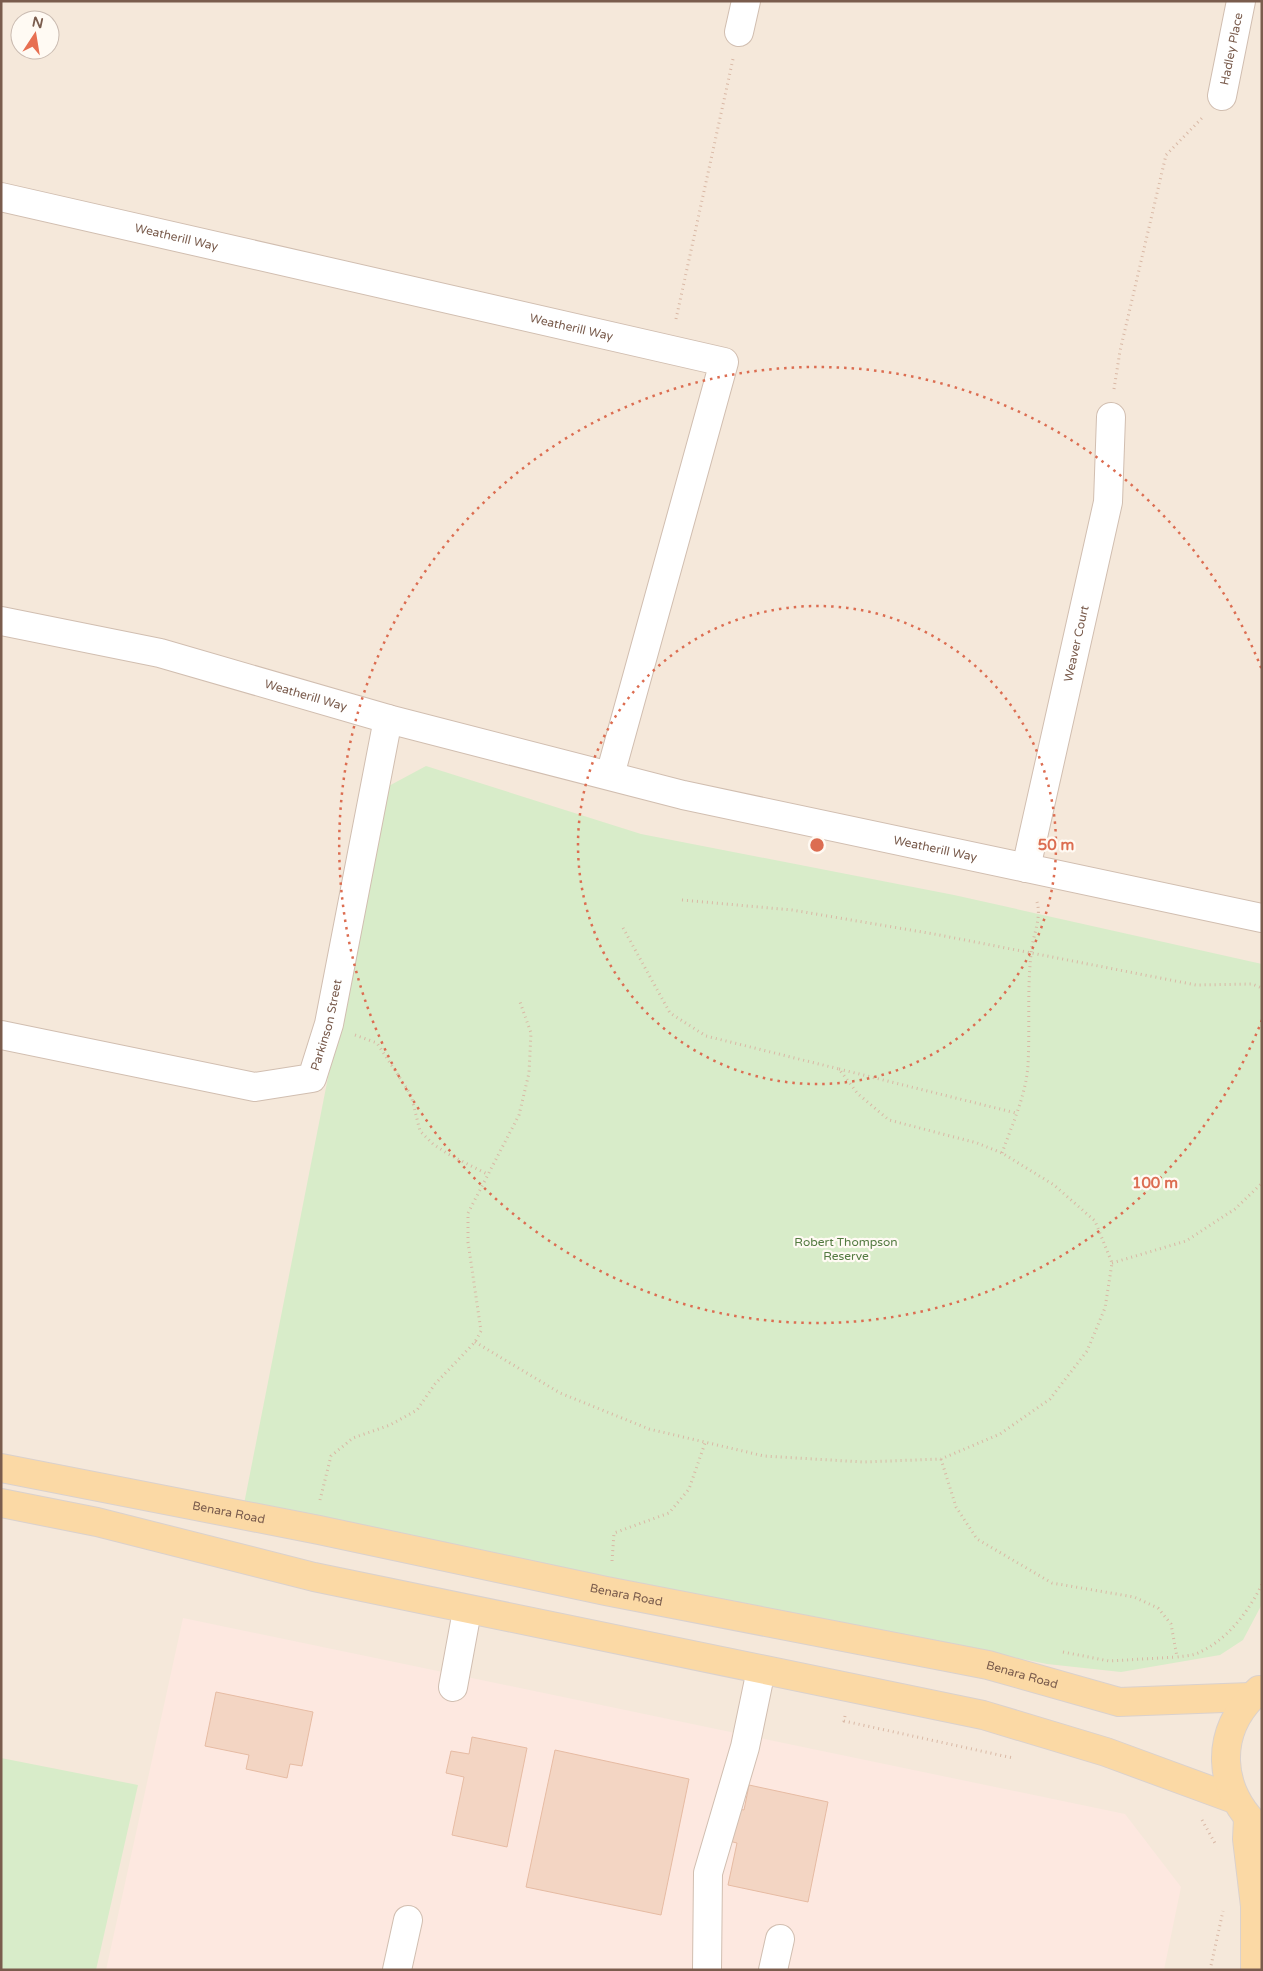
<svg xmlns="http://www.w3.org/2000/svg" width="1263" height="1971" viewBox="0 0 1263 1971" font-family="'Varela Round',sans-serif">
  <rect width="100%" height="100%" fill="#fdf6ec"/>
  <path fill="#f5e8da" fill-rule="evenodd" d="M1,1H1262V1970H1ZM20,20H50V50H20Z"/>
  <path fill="#fde8e0" d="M183,1618L1125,1814L1181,1887L1164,1970H106Z"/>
  <path fill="#d8ecc9" d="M426,766L641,834L954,895L1262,964V1604L1243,1640L1220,1655L1121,1672L1047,1664L244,1504L385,788Z
    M1,1758L138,1785L96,1970H1Z"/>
  <path fill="#f3d5c3" stroke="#e6bba3" d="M216,1692L313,1712L302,1766L290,1764L287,1778L246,1769L249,1755L205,1746Z
    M472,1737L527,1748L507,1847L452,1835L464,1777L446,1773L451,1751L469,1754Z
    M555,1750L689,1779L661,1915L526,1887Z
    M749,1785L828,1802L808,1902L728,1885L737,1843L721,1839L728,1807L744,1810Z"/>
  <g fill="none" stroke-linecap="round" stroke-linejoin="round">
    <g stroke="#d1beb0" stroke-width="30">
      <g id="minor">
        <path d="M739,32L746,1"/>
        <path id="s1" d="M1222,96L1241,1"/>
        <path id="s2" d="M1,197L724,362L610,775"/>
        <path id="s3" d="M1,621L160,653L388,719L683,795L1262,918"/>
        <path id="s4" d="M1026,868L1108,502L1111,417"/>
        <path id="s5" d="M1,1035L255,1087L312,1078L329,1024L388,719"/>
        <path d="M453,1687L467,1611"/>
        <path d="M397,1970L408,1920"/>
        <path d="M707,1970L708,1873L745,1747L761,1670"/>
        <path d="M773,1970L780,1939"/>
      </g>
    </g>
    <g stroke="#dad1cd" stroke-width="30">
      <g id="major">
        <path id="s6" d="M1,1468L319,1530L606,1591L988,1665L1119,1702L1250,1697"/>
        <path d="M1,1503L97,1522L314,1577L983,1715L1106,1752L1234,1799"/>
        <path d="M1259,1690C1213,1730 1216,1792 1262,1831"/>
        <path d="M1248,1819L1247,1839L1255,1906V1970"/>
      </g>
    </g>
    <path stroke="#d9b8a5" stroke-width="3" stroke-dasharray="1 4" stroke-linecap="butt" d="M676,319L733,59
      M1114,389L1120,351L1166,155L1202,118
      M682,900L792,910L934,934L1196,985L1252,984L1262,988
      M355,1035L377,1043L411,1095L420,1131L433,1144L448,1154L487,1174
      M839,1069L1016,1113
      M1002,1153C1012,1125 1026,1095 1028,1065C1030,1028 1027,991 1031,954C1032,937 1042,919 1037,902
      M1112,1263L1186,1241L1235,1209L1262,1183
      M475,1342L560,1393L649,1429L764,1456L863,1462L941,1459L1000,1434L1050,1399L1087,1351L1105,1308L1112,1263L1095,1221L1054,1185L1002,1153L977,1143L889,1120L858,1094L839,1069L706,1036L670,1013L622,926
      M941,1459L956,1507L977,1539L1052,1583L1134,1597L1158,1608L1171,1624L1177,1657C1184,1656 1193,1656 1200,1652C1228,1639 1249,1611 1262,1584
      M320,1500L331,1456L353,1438L390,1425L417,1410L435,1384L475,1342L481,1331L468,1242V1213L519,1115L529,1073L531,1033L520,1002
      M612,1561L614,1533L669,1513L689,1489L705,1443
      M1063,1652L1109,1661L1177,1657
      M845,1716L844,1721L1013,1758
      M1202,1820L1216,1845
      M1210,1970L1223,1911"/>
    <use href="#minor" stroke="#fff" stroke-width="28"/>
    <use href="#major" stroke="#fbd9a5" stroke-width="28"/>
  </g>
  <g fill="none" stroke="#dc6d51" stroke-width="2.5" stroke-dasharray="2.5 5">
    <circle cx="817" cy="845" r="239"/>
    <path d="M1262 1020A478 478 0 1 1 1262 670"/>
  </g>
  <g text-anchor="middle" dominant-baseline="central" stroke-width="4.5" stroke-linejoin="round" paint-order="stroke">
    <g font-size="12" fill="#7a5c4d" stroke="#fffaf3">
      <text stroke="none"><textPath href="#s1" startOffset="48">Hadley Place</textPath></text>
      <text stroke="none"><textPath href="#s2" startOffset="180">Weatherill Way</textPath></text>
      <text stroke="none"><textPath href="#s2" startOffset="585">Weatherill Way</textPath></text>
      <text stroke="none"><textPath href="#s4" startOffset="230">Weaver Court</textPath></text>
      <text stroke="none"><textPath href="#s3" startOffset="314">Weatherill Way</textPath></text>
      <text stroke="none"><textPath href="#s3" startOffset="962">Weatherill Way</textPath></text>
      <text stroke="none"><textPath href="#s5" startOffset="372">Parkinson Street</textPath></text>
      <text stroke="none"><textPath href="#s6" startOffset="232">Benara Road</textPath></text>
      <text stroke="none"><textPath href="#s6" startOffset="638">Benara Road</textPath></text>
      <text stroke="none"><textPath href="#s6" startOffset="1042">Benara Road</textPath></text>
    </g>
    <g font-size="12" fill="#537a41" stroke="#fffaf3">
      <text x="846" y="1242">Robert Thompson<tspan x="846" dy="14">Reserve</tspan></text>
    </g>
  </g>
  <circle cx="817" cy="845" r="8" fill="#dc6d51" stroke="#fffaf3" stroke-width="2.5"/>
  <g font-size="15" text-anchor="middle" font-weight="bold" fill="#dc6d51" stroke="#fffaf3" stroke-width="4.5" stroke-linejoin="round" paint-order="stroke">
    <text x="1056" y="850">50 m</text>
    <text x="1155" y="1188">100 m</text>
  </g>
  <rect width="1263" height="1971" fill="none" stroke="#7a5c4d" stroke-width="5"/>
  <g transform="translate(35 35) rotate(12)"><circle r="24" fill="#fffaf3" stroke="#cabbb1"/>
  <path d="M0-4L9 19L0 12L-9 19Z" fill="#e76f51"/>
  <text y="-8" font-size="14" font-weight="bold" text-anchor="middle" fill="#7a5c4d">N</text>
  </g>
</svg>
